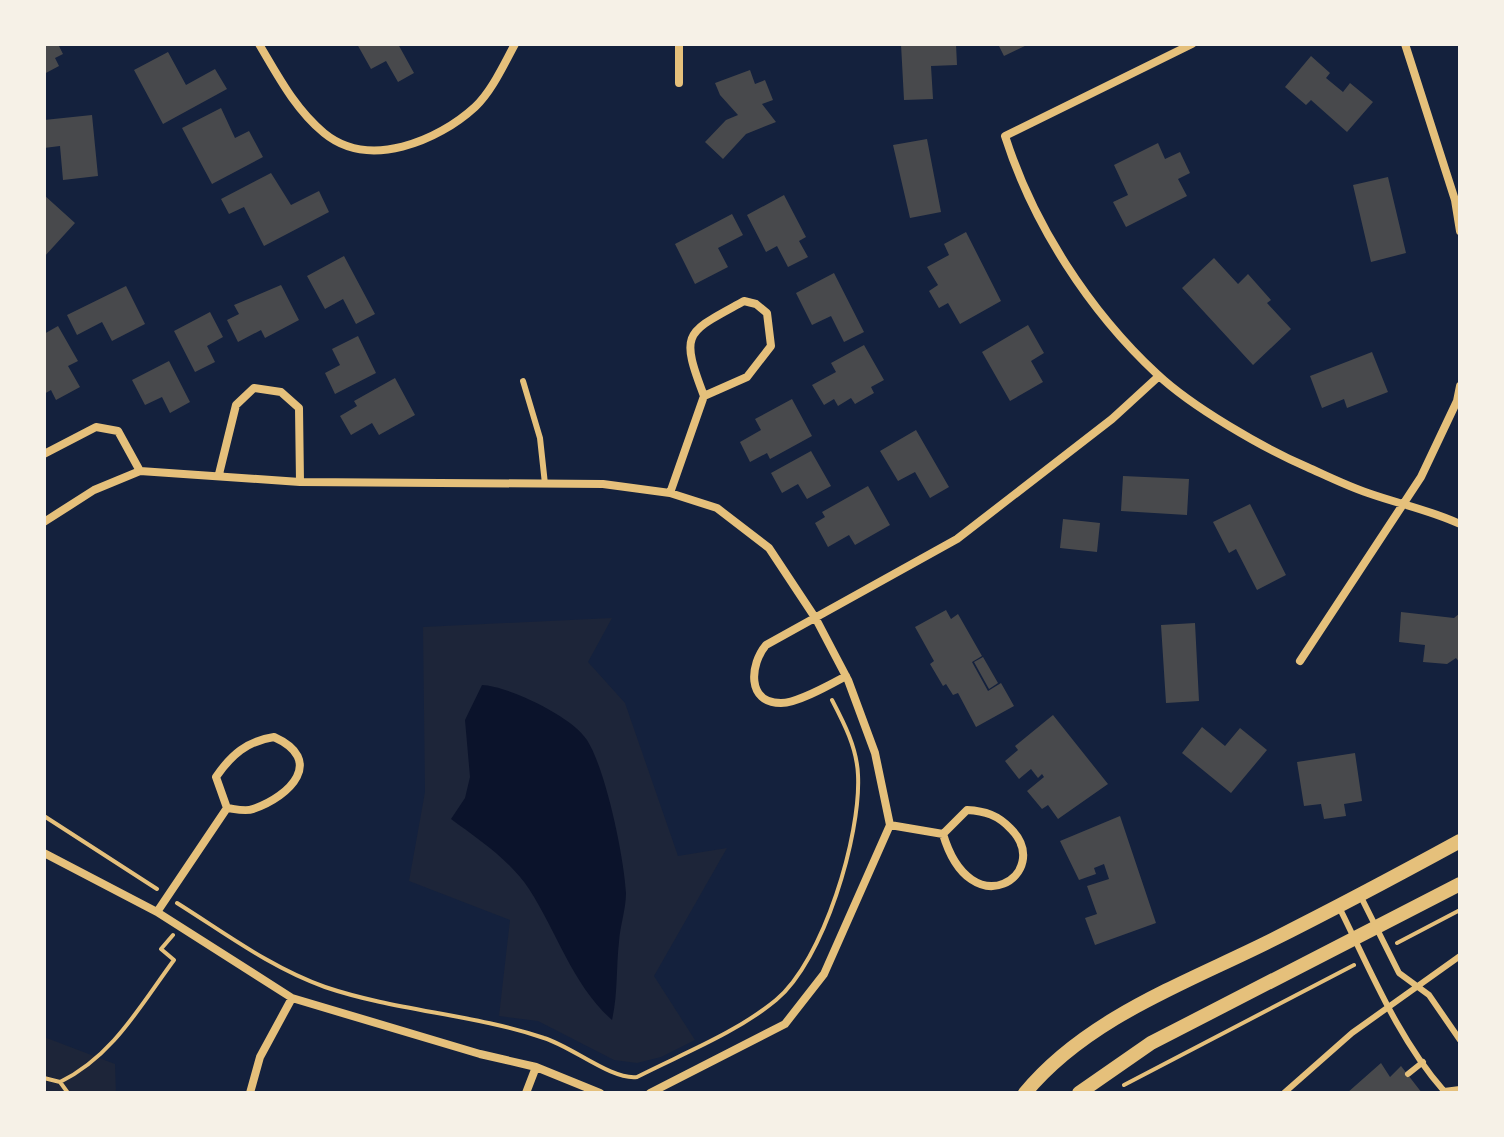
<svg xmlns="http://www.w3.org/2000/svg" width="1504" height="1137" viewBox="0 0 1504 1137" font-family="'PT Serif',serif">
  <rect width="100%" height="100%" fill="#14213d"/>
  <path fill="#1d2539" d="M612,618L588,662L625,703L678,856L727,848L654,976L695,1040L661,1057L637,1063L614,1060L538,1021L499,1016L510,920L409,881L425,792L423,627Z
    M44,1037L115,1064L116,1093H44Z"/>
  <path fill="#0b132b" d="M482,685C508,686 572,716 587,740C606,770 624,857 626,893C626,909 620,926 619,942C616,968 618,994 612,1020C572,984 558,934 529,889C510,860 478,839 451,819L465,798L470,777L465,720Z"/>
  <path fill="#48494c" d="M44,44H58L63,54L55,58L59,66L44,74Z
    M357,44H398L414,73L398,82L386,61L371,69Z
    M901,44H956L957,65L931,66L933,99L904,100Z
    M998,44H1029L1004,56Z
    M168,52L186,85L215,69L227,89L163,124L134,70Z
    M1311,56L1330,73L1326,78L1343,92L1350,83L1373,102L1347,132L1311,100L1306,105L1285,87Z
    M750,70L755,84L765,80L773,100L762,104L776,122L746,134L723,159L705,142L726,120L738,115L720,95L715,83Z
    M221,108L235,138L249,131L263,157L212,184L182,128Z
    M92,115L98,176L63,180L60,146L44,148V120Z
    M927,139L941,212L910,218L893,145Z
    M1158,143L1165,159L1180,152L1190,173L1178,179L1187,196L1126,227L1113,202L1128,195L1114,165Z
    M271,173L291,205L319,191L329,212L264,246L244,207L229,214L221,199Z
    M1388,177L1406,253L1371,262L1353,185Z
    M44,195L75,223L44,257Z
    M784,195L806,237L799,241L808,257L788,267L777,246L766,252L747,215Z
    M732,214L743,235L718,248L728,267L695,284L675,244Z
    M966,232L1001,301L960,324L948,303L939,308L929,291L938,285L927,267L949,255L944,244Z
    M344,256L375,314L356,324L343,299L325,309L307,276Z
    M1214,258L1238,284L1248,274L1271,300L1267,303L1291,329L1253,365L1182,288Z
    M834,273L864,332L844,342L831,316L812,325L796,293Z
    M281,285L299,320L265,338L261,330L238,342L227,320L239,314L234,305Z
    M126,286L145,324L112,341L102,322L77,335L67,315Z
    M210,312L223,337L207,346L215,362L195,372L174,331Z
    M1028,325L1044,353L1031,361L1043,382L1010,401L982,352Z
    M58,326L78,361L68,366L80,387L56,400L51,390L44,394V334Z
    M358,336L376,373L335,394L325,373L340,365L332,349Z
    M864,345L884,380L871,387L874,393L855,404L851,398L838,406L834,399L824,405L812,385L836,372L831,363Z
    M1372,352L1388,392L1347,408L1344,399L1322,408L1310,376Z
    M169,361L190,402L170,413L162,397L145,405L132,380Z
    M395,378L415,415L379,435L372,423L351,435L340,416L357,406L354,401Z
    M792,399L812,436L770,459L767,453L750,462L740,442L761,430L755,419Z
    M916,430L949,487L930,498L915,472L898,481L880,451Z
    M811,451L831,486L807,499L798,484L782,493L771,473Z
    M1123,476L1189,479L1187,515L1121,511Z
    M868,486L890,525L855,545L849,535L828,547L815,523L825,517L822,512Z
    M1250,504L1286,575L1257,590L1236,549L1229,553L1213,522Z
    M1063,519L1100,523L1097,552L1060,548Z
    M946,610L951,619L958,614L982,656L972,662L988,691L1001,683L1014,706L976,727L958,693L953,695L946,684L943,686L930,664L934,661L915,627Z
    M1401,612L1454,618L1460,613V663L1456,658L1447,664L1423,662L1425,645L1399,642Z
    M1195,623L1199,701L1166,703L1161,625Z
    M983,657L998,683L989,689L974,662Z
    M1053,715L1108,784L1058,819L1048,805L1042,809L1027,791L1044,777L1042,774L1038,778L1031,769L1019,779L1005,761L1018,750L1015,746Z
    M1202,727L1225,746L1240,728L1267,750L1231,793L1182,753Z
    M1355,753L1362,801L1344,804L1346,816L1324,819L1321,804L1304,806L1297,762Z
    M1120,816L1156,923L1095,945L1085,918L1097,914L1087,886L1109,879L1104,864L1094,868L1096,874L1079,880L1060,841Z
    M1381,1063L1390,1077L1401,1066L1422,1093H1347Z"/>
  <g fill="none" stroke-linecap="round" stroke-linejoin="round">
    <path stroke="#e5c07b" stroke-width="4" d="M44,816L157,889
      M177,903C225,933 271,968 325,987C396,1011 473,1014 544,1038C573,1047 611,1080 637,1077C684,1053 736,1033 776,1000C824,960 861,835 858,775C857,748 844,723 832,700
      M1397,943L1460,910
      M44,1078L60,1082L68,1093
      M60,1082C113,1056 140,1006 174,960L161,949L173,935
      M1124,1085L1354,965"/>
    <path stroke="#e5c07b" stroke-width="6" d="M523,381L540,438L545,484
      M1361,897L1399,973L1429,995L1460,1040
      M1339,907C1370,969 1398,1039 1444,1091L1460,1089
      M1408,1074L1423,1062
      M1284,1093L1352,1033L1460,956"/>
    <path stroke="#e5c07b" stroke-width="8" d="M259,44C278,76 295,109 324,133C369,170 438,141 475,107C492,91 504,64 515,44
      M679,44V83
      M1192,44L1005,136C1033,224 1089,311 1157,374C1192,407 1263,448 1307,467C1327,476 1347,486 1368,493C1399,504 1430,510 1460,524
      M1405,44L1455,200L1460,231
      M44,454L96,427L118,431L140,471
      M219,474L236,405L254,388L281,392L299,408L300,482
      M670,493L704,396C679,331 686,333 744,301L756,304L767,313L771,346L747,377L704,396
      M44,522L94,490L140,471L300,482L603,484L670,493L717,508L769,548L816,619L848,680L875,753L890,825L824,974L785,1024L650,1093
      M1300,661L1421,477L1457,401L1460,386
      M846,676C831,684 798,703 781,703C746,703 750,664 766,645L957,539L1112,419L1159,376
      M274,737C325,760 291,796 253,809C246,812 235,809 227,808L216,777C231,755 247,741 274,737Z
      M967,810C985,811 998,815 1011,829C1054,873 971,929 943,834Z
      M890,825L943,834
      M44,853L157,912L292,998L480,1054L536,1067L600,1093
      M157,912L227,808
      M250,1093L260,1057L292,998
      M526,1093L536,1067"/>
    <path stroke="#e5c07b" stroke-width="14" d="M1025,1093C1086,1019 1183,984 1266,943C1332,910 1396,876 1460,841
      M1079,1093L1151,1043L1460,884"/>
  </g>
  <rect width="1504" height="1137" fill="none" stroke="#f6f1e7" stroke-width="92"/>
</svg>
